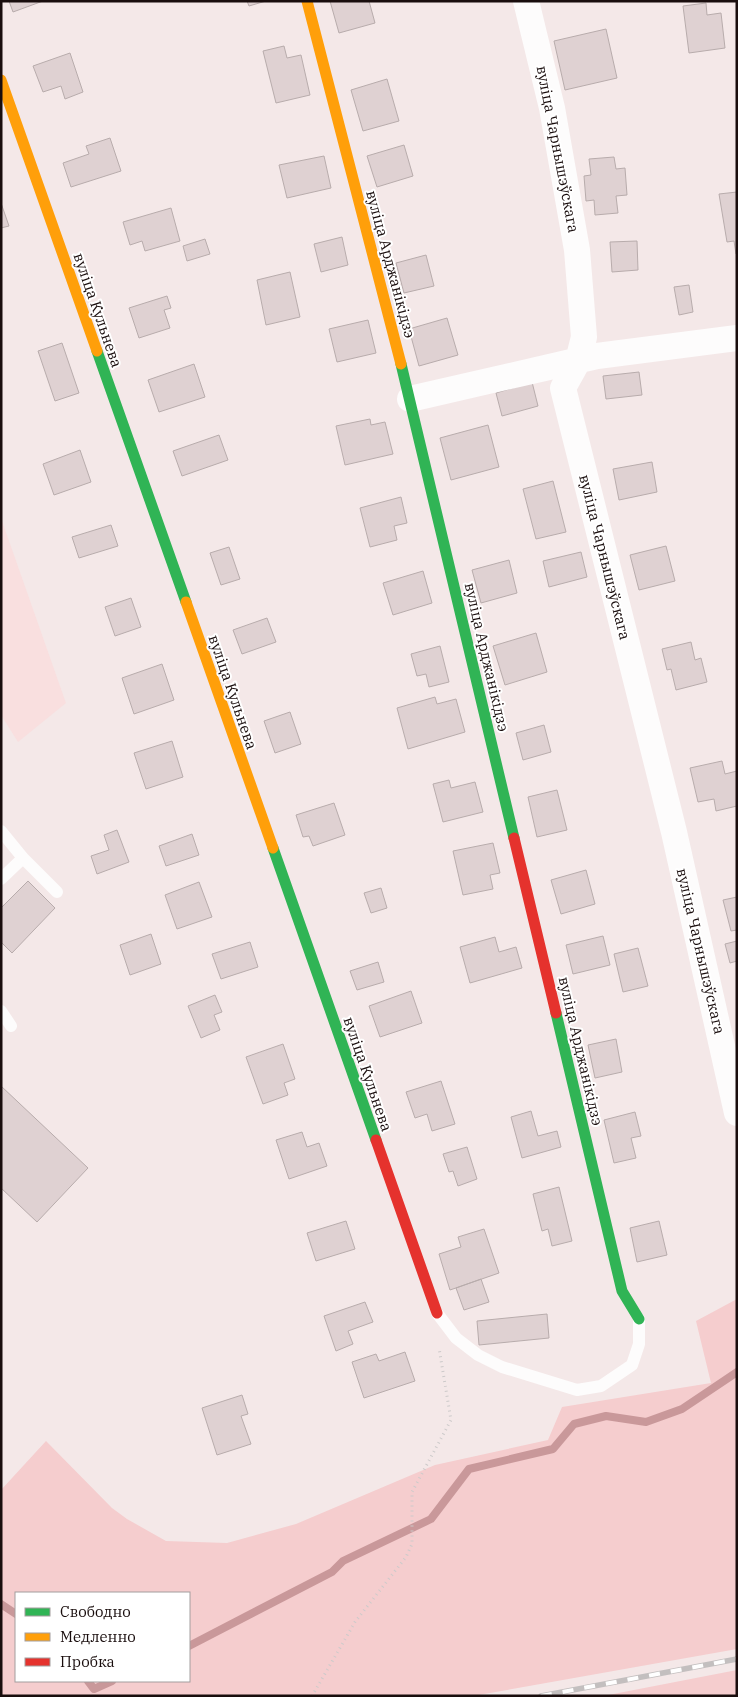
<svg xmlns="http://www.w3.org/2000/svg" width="738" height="1697" viewBox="0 0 738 1697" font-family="'IBM Plex Serif',serif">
  <rect width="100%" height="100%" fill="#f4e8e8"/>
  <path fill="#f9dfdf" d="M1,518L66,703L18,742L1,715Z"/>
  <path fill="#f5cdce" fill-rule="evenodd" d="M737,1299V1649L473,1696H1V1490L46,1441L112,1508L127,1519L166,1541L227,1543L296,1524L435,1465L548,1440L562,1407L711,1383L696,1321ZM16,1593H189V1681H16Z
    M737,1670V1696H603Z"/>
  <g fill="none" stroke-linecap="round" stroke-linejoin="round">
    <path stroke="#c9989a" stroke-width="8" d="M1,1604L16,1614
      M189,1646L332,1572L343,1561L431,1519L469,1469L553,1449L574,1424L606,1416L646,1422L682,1409L737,1372
      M88,1681L94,1689L112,1681"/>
  </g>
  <path fill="#dfd1d2" stroke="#b8acac" d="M9,1H43L13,12Z
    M247,1H266L249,6Z
    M330,1H369L375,23L339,33Z
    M706,3L707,15L721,13L725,48L689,53L683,6Z
    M606,29L617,78L565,90L554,41Z
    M284,46L287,58L301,55L310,95L276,103L263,51Z
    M70,53L83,92L65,99L61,86L43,92L33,66Z
    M387,79L399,121L363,131L351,90Z
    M110,138L121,171L71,187L63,163L89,154L86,146Z
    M404,145L413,176L377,187L367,156Z
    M324,156L331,188L287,198L279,165Z
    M614,157L616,169L625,168L627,195L616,196L618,213L595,215L594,200L586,201L584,176L591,175L589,159Z
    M737,192V254H736L734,241L727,242L719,194Z
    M1,203L9,226L1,228Z
    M171,208L180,241L145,251L142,241L130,245L123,222Z
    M342,237L348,265L321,272L314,244Z
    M205,239L210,254L187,261L183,246Z
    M637,241L638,270L612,272L610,242Z
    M426,255L434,286L404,293L396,263Z
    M290,272L300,317L266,325L257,280Z
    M689,285L693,312L679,315L674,287Z
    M167,296L171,308L164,310L170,328L139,338L129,308Z
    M447,318L458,355L419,366L409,329Z
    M368,320L376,353L337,362L329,329Z
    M62,343L79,393L55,401L38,351Z
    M194,364L205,397L159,412L148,380Z
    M639,372L642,395L606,399L603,376Z
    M532,382L538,406L502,416L496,393Z
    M370,419L371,425L385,422L393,454L345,465L336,426Z
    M488,425L499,467L451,480L440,438Z
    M219,435L228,460L182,476L173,451Z
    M80,450L91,482L54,495L43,464Z
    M652,462L657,492L619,500L613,469Z
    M553,481L566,532L536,539L523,489Z
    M401,497L407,523L394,526L397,540L370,547L360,508Z
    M111,525L118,546L79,558L72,537Z
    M666,546L675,581L639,590L630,555Z
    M229,547L240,579L221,585L210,553Z
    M581,552L587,577L549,587L543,561Z
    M509,560L517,593L481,603L472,570Z
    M423,571L432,603L393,615L383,583Z
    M131,598L141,627L115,636L105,607Z
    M267,618L276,642L242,654L233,630Z
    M536,633L547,672L505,685L493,646Z
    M691,642L695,660L701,658L707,682L676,690L671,669L667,670L662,649Z
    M440,646L449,682L429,687L426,674L417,676L411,654Z
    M162,664L174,700L134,714L122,678Z
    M435,697L437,704L456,699L465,732L408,749L397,708Z
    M290,712L301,744L275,753L264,721Z
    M544,725L551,752L523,760L516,733Z
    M172,741L183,777L146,789L134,753Z
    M722,761L725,774L737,771V806L716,811L714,799L698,802L690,768Z
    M449,780L451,788L475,782L483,812L443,822L433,784Z
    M557,790L567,830L537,837L528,797Z
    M334,803L345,835L313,846L309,836L303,837L296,815Z
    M117,830L129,862L97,874L91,856L109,850L104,835Z
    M192,834L199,855L166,866L159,846Z
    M493,843L500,873L490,875L493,889L463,895L453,851Z
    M586,870L595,904L561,914L551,880Z
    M28,881L55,908L12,953L1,942V908Z
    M199,882L212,917L177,929L165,895Z
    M381,888L387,908L371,913L364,893Z
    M737,897V930L731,931L723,900Z
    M151,934L161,964L130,975L120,945Z
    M603,936L610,965L573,974L566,945Z
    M495,937L499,952L516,947L522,968L470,983L460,947Z
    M737,941V961L730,963L725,944Z
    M250,942L258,967L221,979L212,954Z
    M638,948L648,986L623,992L614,954Z
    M378,962L384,982L357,990L350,971Z
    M411,991L422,1023L380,1037L369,1006Z
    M215,995L222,1012L214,1015L220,1030L201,1038L188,1006Z
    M616,1039L622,1072L595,1078L588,1045Z
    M283,1044L295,1079L284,1083L288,1095L263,1104L246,1057Z
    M441,1081L455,1124L432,1131L427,1114L415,1118L406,1092Z
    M1,1086L88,1168L37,1222L1,1188Z
    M531,1111L538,1136L557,1131L561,1147L522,1158L511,1117Z
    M635,1112L641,1136L631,1138L636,1158L614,1163L604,1120Z
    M302,1132L307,1147L319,1143L327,1166L289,1179L276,1140Z
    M467,1147L477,1179L458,1186L453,1171L449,1172L443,1154Z
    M559,1187L572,1241L552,1246L548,1229L542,1231L533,1194Z
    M346,1221L355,1249L316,1261L307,1233Z
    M659,1221L667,1255L637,1262L630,1228Z
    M484,1229L499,1273L450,1290L439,1254L461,1247L458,1237Z
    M481,1279L489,1302L464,1310L456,1288Z
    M365,1302L373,1322L348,1331L353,1344L336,1351L324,1316Z
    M547,1314L549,1338L479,1345L477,1321Z
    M405,1352L415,1381L364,1398L352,1362L376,1354L379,1361Z
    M242,1395L248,1414L241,1416L251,1444L217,1455L202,1408Z"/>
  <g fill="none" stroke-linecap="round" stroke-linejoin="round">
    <path stroke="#cdcaca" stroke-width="3" stroke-dasharray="1 4" stroke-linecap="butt" d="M312,1696L355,1622L406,1557L412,1544V1492L451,1420L439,1348"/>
    <path stroke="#fdfcfc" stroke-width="12" d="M1,831L23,858L57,892
      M1,879L23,858
      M1,1011L11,1026
      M437,1313L456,1338L478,1355L502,1367L577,1390L601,1386L632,1365L639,1344V1319"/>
    <path stroke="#fdfcfc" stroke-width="26" d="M526,1L552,108L577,250L584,337L578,361L563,388L674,832L737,1113
      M410,399L597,356L737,338"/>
    <path stroke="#30b455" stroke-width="11" d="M97,351L186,602
      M401,364L514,838
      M273,848L376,1140
      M556,1013L622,1291L639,1319"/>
    <path stroke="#ff9f0a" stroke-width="11" d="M307,1L401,364
      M1,80L97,351
      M186,602L273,848"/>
    <path stroke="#e5322d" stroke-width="11" d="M514,838L556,1013
      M376,1140L437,1313"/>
    <g stroke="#c3bfbf" stroke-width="5.5">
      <path id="rail" d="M541,1696L737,1659"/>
    </g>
    <use href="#rail" stroke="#fff" stroke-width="4" stroke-dasharray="11" stroke-linecap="butt"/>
  </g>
  <g text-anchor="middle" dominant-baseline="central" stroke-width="4" stroke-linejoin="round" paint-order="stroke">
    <g font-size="15" fill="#190d0d" stroke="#fff">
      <text transform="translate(558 149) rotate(79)">вуліца Чарнышэўскага</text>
      <text transform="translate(391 264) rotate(75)">вуліца Арджанікідзэ</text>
      <text transform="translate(98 310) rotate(71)">вуліца Кульнева</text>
      <text transform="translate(605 557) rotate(76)">вуліца Чарнышэўскага</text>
      <text transform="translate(487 657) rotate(77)">вуліца Арджанікідзэ</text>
      <text transform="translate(233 692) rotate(71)">вуліца Кульнева</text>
      <text transform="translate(701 951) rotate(77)">вуліца Чарнышэўскага</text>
      <text transform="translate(581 1051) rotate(77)">вуліца Арджанікідзэ</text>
      <text transform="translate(368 1074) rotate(71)">вуліца Кульнева</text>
    </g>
  </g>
  <rect width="738" height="1697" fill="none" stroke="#190d0d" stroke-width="5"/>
  <rect x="15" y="1592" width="175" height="90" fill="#ffffff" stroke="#a39e9e"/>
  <rect x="25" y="1608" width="25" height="8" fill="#30b455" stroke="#a39e9e"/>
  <text x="60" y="1617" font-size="15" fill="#190d0d">Свободно</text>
  <rect x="25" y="1633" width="25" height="8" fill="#ff9f0a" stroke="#a39e9e"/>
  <text x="60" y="1642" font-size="15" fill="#190d0d">Медленно</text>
  <rect x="25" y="1658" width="25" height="8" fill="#e5322d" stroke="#a39e9e"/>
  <text x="60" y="1667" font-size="15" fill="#190d0d">Пробка</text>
</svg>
